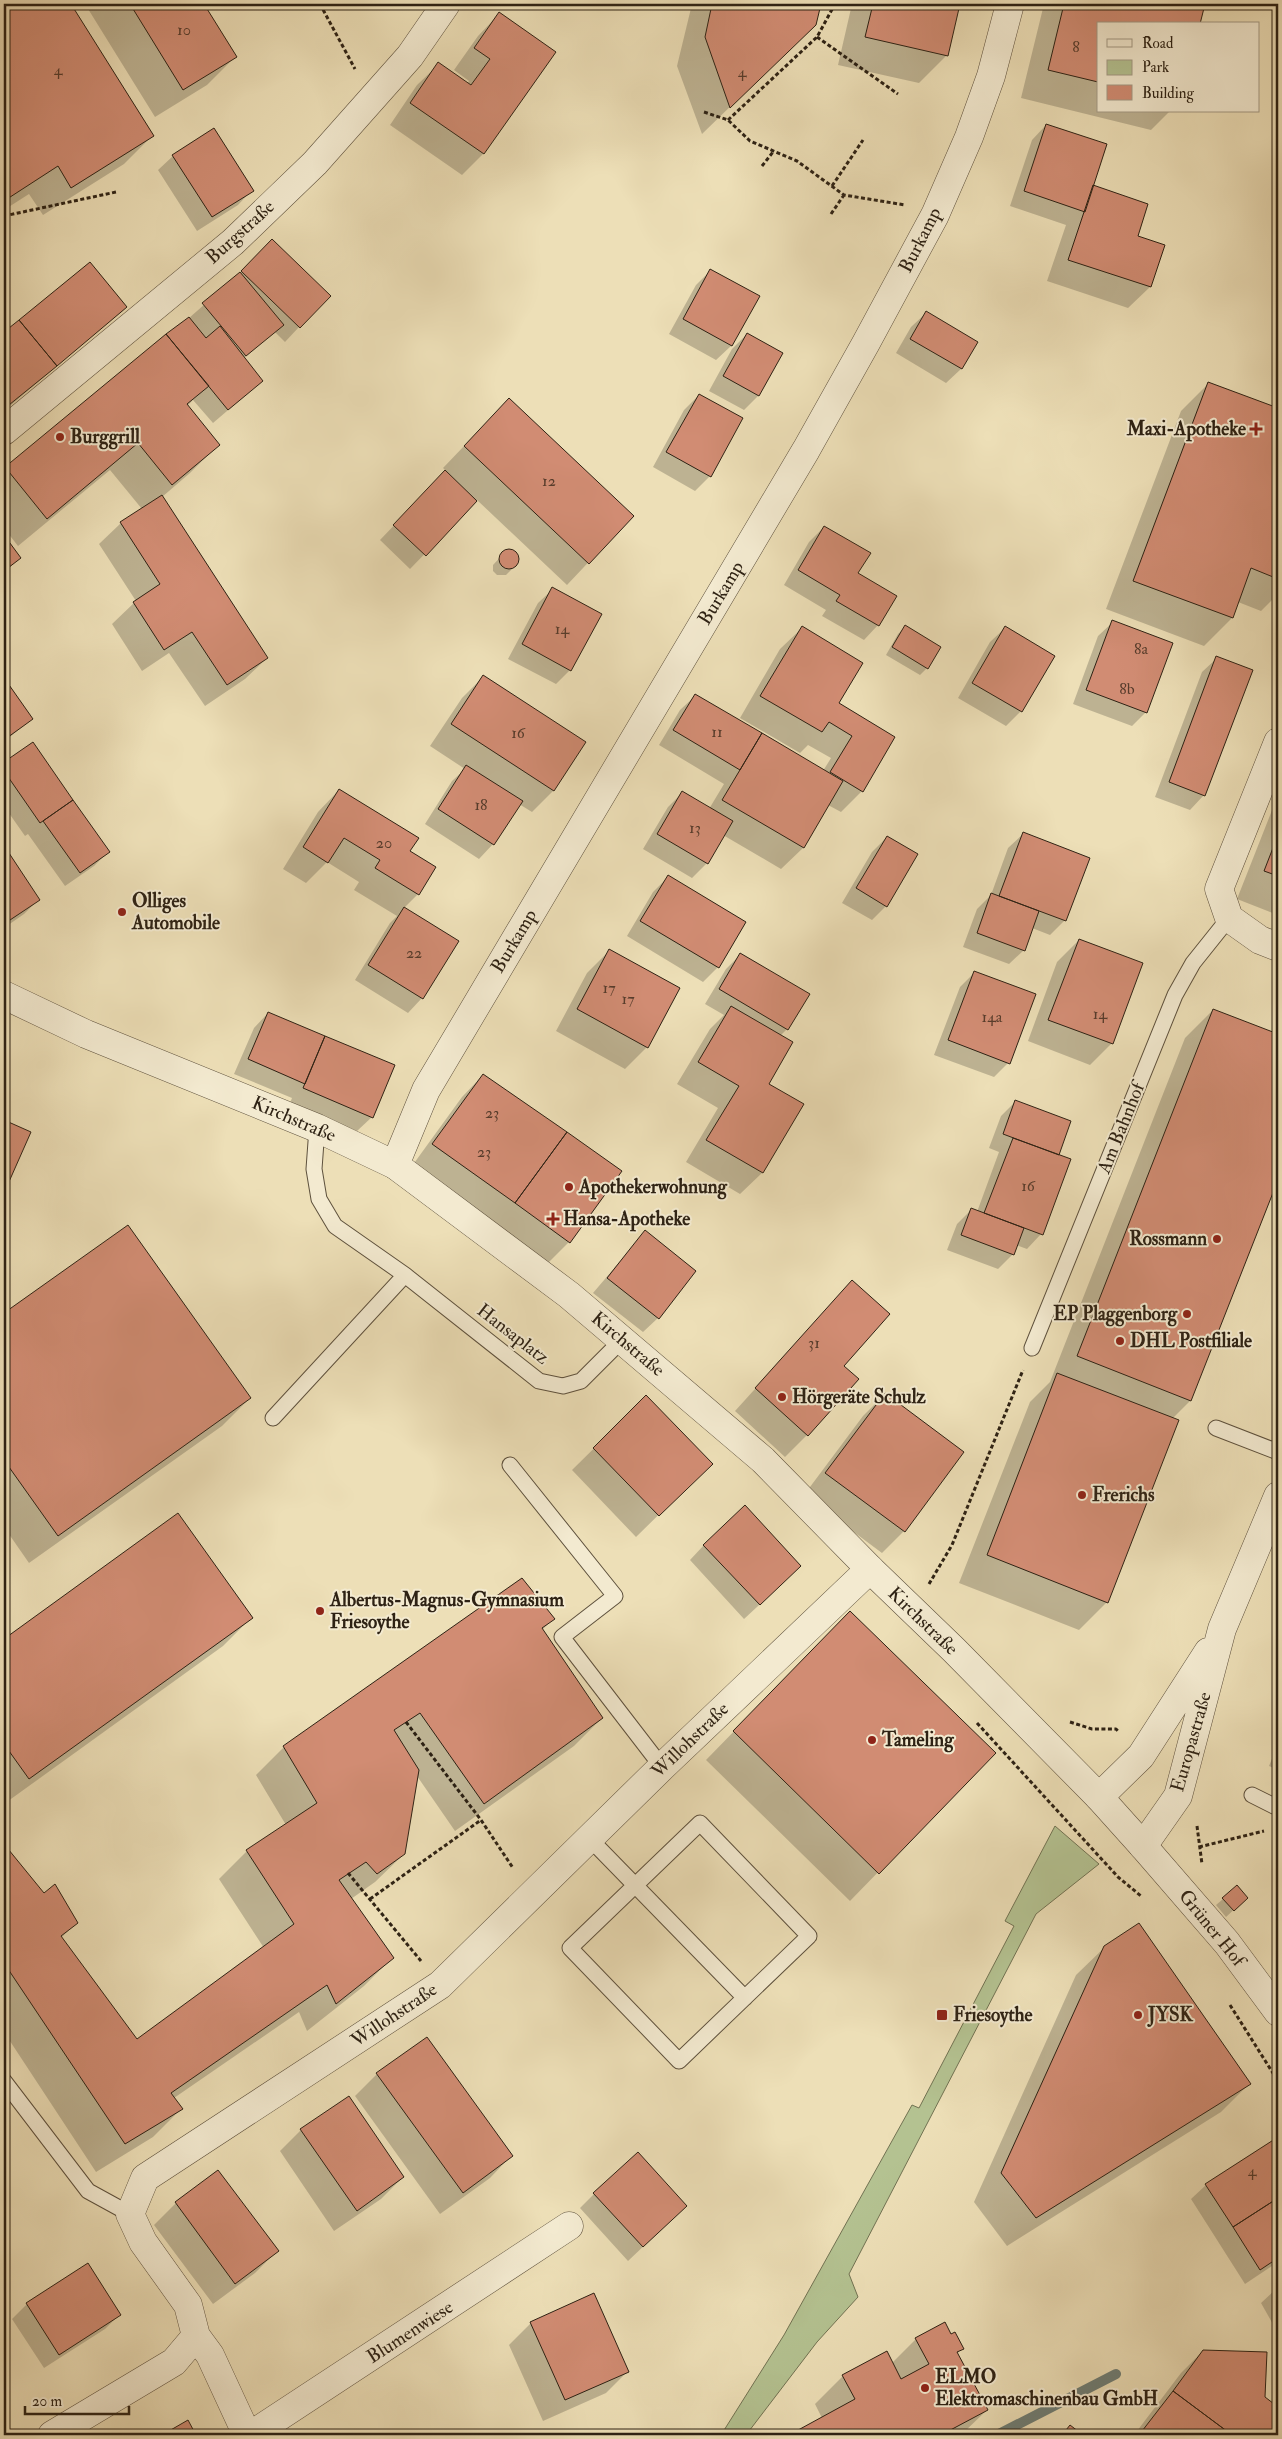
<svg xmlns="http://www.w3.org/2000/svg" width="1282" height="2439" viewBox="0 0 1282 2439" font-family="'IM FELL Double Pica',serif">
  <rect width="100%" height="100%" fill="#eddfb7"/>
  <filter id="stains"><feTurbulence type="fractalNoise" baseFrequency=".004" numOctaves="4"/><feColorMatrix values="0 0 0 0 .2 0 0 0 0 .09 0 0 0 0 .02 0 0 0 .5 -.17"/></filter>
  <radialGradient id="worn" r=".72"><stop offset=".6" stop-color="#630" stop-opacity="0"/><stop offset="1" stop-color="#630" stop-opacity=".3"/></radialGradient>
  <path fill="#b4c291" stroke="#717252" d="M1055,1826L1099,1864L1036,1914L849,2274L858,2297L817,2342L746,2435H721L784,2335L912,2105L919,2108L1014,1926L1005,1921Z"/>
  <path fill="#0003" d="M4,4H69L152,136L124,164L43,215L29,194L4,210Z
    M85,4H203L235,57L207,85L155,117Z
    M360,4H374L362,8Z
    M692,4H819L815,24L702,134L677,66Z
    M852,4H959L947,55L919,83L838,65Z
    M1044,4H1203L1198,24H1098V111H1170L1151,130L1021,98Z
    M499,14L554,52L483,154L462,175L390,125L417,85L439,64L467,84L469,81L454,70L478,36Z
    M1046,125L1092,186L1136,236L1163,245L1150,287L1128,308L1047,281L1066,225L1010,206L1032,140Z
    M173,156L252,190L238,205L197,231L158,170Z
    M272,241L299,327L285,342L275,332L244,358L262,381L213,423L193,400L187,406L218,445L190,473L162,497L267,658L245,679L205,706L169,653L142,671L112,624L136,601L99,544L121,523L142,509L110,470L18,546L4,528V470L189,318L237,276Z
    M90,263L126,307L4,411V334Z
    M711,270L758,296L731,346L716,360L669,334L696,285Z
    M926,313L976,342L961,369L946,383L896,353L911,327Z
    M747,334L782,353L758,396L744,410L709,391L732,349Z
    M1209,383L1278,409V594L1261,611L1238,602L1232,618L1204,646L1106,609L1181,411Z
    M699,395L710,476L695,491L653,467L684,410Z
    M488,421L632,516L567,585L477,500L410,569L380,540L446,471L443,468Z
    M824,527L878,625L864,640L822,616L826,610L784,585L809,542Z
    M4,537L19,558L4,573Z
    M507,550L513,551L518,558V563L506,575H497L493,571V565Z
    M553,589L570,670L556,684L508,659L538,603Z
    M1113,622L1146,712L1132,726L1073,704L1098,636Z
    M905,627L927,668L920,675L886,655L898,634Z
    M802,628L837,704L893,737L862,791L841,812L828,805L803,848L781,869L723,835L707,863L692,878L643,849L668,807L682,793L709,809L724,784L659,745L680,710L695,696L823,771L831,758L808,745L800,753L740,718L780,649Z
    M1005,628L1053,657L1021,711L1006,726L958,698L990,642Z
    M1217,658L1204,795L1190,810L1155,797L1202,672Z
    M483,677L584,742L553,791L532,812L519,804L493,844L479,859L425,824L452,781L465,769L430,746L462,698Z
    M7,684L31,719L4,742V686Z
    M32,744L108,852L94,866L65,886L28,834L25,836L4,806V764Z
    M339,790L409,852L418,894L404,908L422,998L408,1013L355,980L390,923L397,916L354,890L359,882L327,862L306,883L283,869L318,812Z
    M1278,795V915L1237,899Z
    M1023,834L1065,920L1050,935L1032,928L1024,950L1009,964L963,947L977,909L991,895L1008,848Z
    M887,837L886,906L872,920L842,903L872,852Z
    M7,852L38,900L24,914L4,928V854Z
    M668,877L718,967L703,982L627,936L653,892Z
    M1079,940L1112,1043L1090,1065L1028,1041L1057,962Z
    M609,951L647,1047L625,1069L556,1031L587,973Z
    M741,954L787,1029L780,1036L767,1084L802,1105L762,1173L740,1194L686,1162L718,1108L677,1084L710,1029L724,1015L705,1004L726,969Z
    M975,972L1008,1063L994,1077L934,1055L960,987Z
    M1213,1010L1278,1036V1177L1190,1401L1172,1419L1107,1602L1079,1630L959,1583L1030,1402L1050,1382L1185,1038Z
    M268,1013L372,1117L357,1131L290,1103L292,1098L234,1074L254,1028Z
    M483,1075L569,1242L541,1270L412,1166L462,1097Z
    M1016,1101L1057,1156L1070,1160L1041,1234L1027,1249L1016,1245L1013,1254L998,1269L947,1250L957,1224L971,1210L977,1212L999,1152L989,1148L1001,1116Z
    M4,1121L30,1133L4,1190Z
    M128,1226L250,1398L222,1426L29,1563L4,1527V1315Z
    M645,1232L658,1318L643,1332L593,1293Z
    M852,1282L842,1366L807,1435L785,1457L735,1411Z
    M885,1394L962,1452L904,1531L882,1553L804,1495L863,1416Z
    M646,1397L689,1485L636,1537L572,1470Z
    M178,1515L251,1618L223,1646L4,1804V1640Z
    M704,1545L785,1581L744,1619L690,1560Z
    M521,1579L553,1619L542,1630L602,1718L574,1746L455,1831L417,1776L404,1854L375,1882L351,1899L392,1958L364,1986L307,2031L299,2012L174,2098L181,2109L153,2137L96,2172L4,2032V1846L43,1894L76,1923L61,1938L137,2041L264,1948L219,1879L247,1851L286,1825L256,1775L284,1747Z
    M822,1641L994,1753L850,1901L706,1760Z
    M1278,1744V1770L1269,1766Z
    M1223,1899L1240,1904L1226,1917L1216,1905Z
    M1105,1947L1249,2084L1221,2112L1007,2246L974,2202L1076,1975Z
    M377,2074L511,2156L490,2178L440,2214L355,2096Z
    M301,2130L403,2177L381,2199L334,2231L280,2151Z
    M1278,2139V2262L1245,2284L1191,2199L1206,2185Z
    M594,2194L686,2206L628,2261L580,2208Z
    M176,2203L277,2251L255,2273L213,2304L154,2225Z
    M1278,2287V2333L1261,2303Z
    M27,2304L119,2315L105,2329L44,2368L12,2319Z
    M531,2323L628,2371L606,2393L543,2421L509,2345Z
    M951,2336L962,2348L957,2354L987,2410L961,2435H791L822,2418L815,2404L843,2376L892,2363L916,2339Z
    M1203,2351L1278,2409V2435H1134L1181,2373Z"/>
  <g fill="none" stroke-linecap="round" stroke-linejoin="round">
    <path stroke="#6f7e76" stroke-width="10" d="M997,2435L1116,2374"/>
  </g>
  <path fill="#d18c73" stroke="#2e2214" d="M4,4H71L154,136L71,188L58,166L4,201Z
    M130,4H204L237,57L183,90Z
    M712,4H821L816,25L730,108L705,37Z
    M873,4H960L948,56L865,37Z
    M1064,4H1205L1200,24H1098V82L1048,70Z
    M499,12L556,52L484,154L410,103L438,62L471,85L490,59L474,48Z
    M1046,124L1107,144L1085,212L1024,191Z
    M214,128L254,191L212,217L172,155Z
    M1093,185L1148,204L1138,236L1165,245L1151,287L1068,260Z
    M272,239L331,296L300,328L241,271Z
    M90,262L127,307L57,366L19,320Z
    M710,269L760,296L732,346L683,319Z
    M240,272L284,325L246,356L202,303Z
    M926,311L978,342L962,369L910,339Z
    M189,317L206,338L220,326L263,381L228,410L166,334Z
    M19,320L57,366L4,409V332Z
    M747,333L783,353L759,396L723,376Z
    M166,334L209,386L187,404L220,445L172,485L138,443L47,519L5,467Z
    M1208,382L1278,408V579L1251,568L1233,618L1133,581Z
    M699,394L743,418L711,477L666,452Z
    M509,398L634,516L589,564L464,446Z
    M445,470L477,501L426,556L393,525Z
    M162,495L268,658L227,685L192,632L164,650L133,602L160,584L120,522Z
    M824,526L871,553L858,573L897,596L879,626L836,601L840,595L798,570Z
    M4,535L21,558L4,571Z
    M499 559a10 10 0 1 1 20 0a10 10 0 1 1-20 0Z
    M552,587L602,614L571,671L522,644Z
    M1112,620L1173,643L1147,713L1086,690Z
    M905,625L941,647L928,669L892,647Z
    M802,626L863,663L839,703L895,737L863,792L830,772L852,736L829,722L822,732L760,696Z
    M1005,626L1055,656L1022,712L972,683Z
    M1216,656L1253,670L1205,796L1169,782Z
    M483,675L586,742L554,791L451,724Z
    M7,682L33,719L4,740V685Z
    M695,694L762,733L740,770L673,730Z
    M762,733L843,781L804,848L722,800Z
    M33,742L73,800L40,823L4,771V762Z
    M466,765L523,801L494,845L438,809Z
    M339,789L419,838L410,851L436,867L419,895L375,868L380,860L344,838L328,863L303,847Z
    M682,791L733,821L708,864L657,834Z
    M73,800L110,852L80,873L43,821Z
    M1023,832L1090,858L1066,921L999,896Z
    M1278,835V876L1264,871Z
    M887,836L918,854L887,907L856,888Z
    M7,850L40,900L4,924V852Z
    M668,875L746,922L719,968L640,921Z
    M991,893L1039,911L1025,951L977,933Z
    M404,907L459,941L423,999L368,965Z
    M1079,939L1143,963L1113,1044L1048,1020Z
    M609,949L680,988L648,1048L577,1009Z
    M740,953L810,994L788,1030L719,989Z
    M974,971L1036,994L1010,1064L948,1040Z
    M731,1006L793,1042L769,1084L804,1104L763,1173L706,1140L739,1086L698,1062Z
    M1213,1009L1278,1034V1180L1191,1401L1077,1356Z
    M268,1012L325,1036L305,1084L248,1059Z
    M325,1036L395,1065L373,1118L303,1088Z
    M483,1074L567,1132L515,1203L432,1144Z
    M1015,1100L1071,1121L1059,1155L1003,1134Z
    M4,1120L31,1132L4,1193Z
    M567,1132L622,1171L570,1243L515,1203Z
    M1013,1138L1071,1159L1043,1235L984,1213Z
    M971,1208L1024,1228L1014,1255L961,1235Z
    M128,1225L251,1398L58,1536L4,1460V1313Z
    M645,1230L696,1271L659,1319L607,1278Z
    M852,1280L890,1314L844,1366L859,1379L808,1436L755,1388Z
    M1057,1373L1179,1420L1108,1603L987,1555Z
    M885,1393L964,1452L905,1532L825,1473Z
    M646,1395L713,1464L659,1516L593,1448Z
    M745,1505L801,1566L760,1605L703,1545Z
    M178,1513L253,1618L29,1779L4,1744V1639Z
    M522,1578L555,1619L542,1628L603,1718L484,1804L420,1713L394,1730L419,1770L405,1854L377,1874L366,1862L339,1880L394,1958L336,2004L327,1985L171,2093L183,2109L125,2144L4,1963V1844L44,1893L55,1884L78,1923L61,1936L137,2039L294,1924L246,1850L317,1803L283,1746Z
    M850,1611L996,1753L879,1874L733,1731Z
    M1237,1885L1248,1898L1234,1911L1222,1898Z
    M1139,1923L1251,2084L1036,2218L1001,2173L1104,1946Z
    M427,2037L513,2156L463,2193L376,2073Z
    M349,2096L404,2177L357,2211L300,2129Z
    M1278,2137V2198L1233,2227L1205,2184Z
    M638,2152L687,2206L643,2247L593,2193Z
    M218,2170L279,2251L235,2284L175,2202Z
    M1278,2198V2258L1260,2270L1233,2227Z
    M88,2263L121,2315L59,2355L26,2303Z
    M594,2293L629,2372L565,2400L530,2322Z
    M945,2322L951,2334L955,2332L964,2349L957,2352L988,2410L941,2435H789L855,2399L842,2375L887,2351L901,2379L929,2364L915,2338Z
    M1203,2350L1267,2352L1265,2397L1278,2407V2435H1232L1173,2391Z
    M1173,2391L1232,2435H1139Z
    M188,2420L196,2435H162Z
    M1070,2425L1083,2435H1062Z"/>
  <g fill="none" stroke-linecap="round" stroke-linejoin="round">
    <g stroke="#5e513d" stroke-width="17">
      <path id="service" d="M317,1128L314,1169L319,1199L335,1226L405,1275L539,1381L563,1386L581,1381L623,1339
        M1032,1348L1175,995L1193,963L1229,918
        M273,1418L405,1275
        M1216,1428L1278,1452
        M510,1465L615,1596L562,1637L662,1767
        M1252,1795L1278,1808
        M700,1823L809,1936L679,2061L570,1948Z
        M589,1838L745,1998
        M4,2081L88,2191L130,2214"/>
    </g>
    <g stroke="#5e513d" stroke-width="29">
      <path id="minor" d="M4,431L233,242L315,163L410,56L446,4
        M1278,742L1219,889L1229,918L1260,940L1278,947
        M395,1165L426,1090L806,450L866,343L935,215L969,137L991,76L1010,4
        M1099,1797L1141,1756L1208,1652
        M1143,1846L1178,1796L1222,1629L1278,1496
        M196,2336L210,2355L247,2435
        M52,2435L174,2362L196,2336L188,2305L143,2242L130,2214L145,2178L440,1985L662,1767L870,1569
        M251,2435L569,2226"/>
    </g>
    <g stroke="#5e513d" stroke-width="29">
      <path id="tertiary" d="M4,995L86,1034L317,1128L395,1165L569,1295L763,1460L870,1569L954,1650L1099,1797L1143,1846L1227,1943L1278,2012"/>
    </g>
    <path stroke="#2e2214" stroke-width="3" stroke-dasharray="4 2.5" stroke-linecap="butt" d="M320,4L355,69
      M817,37L898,94
      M704,112L728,120L750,141L797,161L844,195L905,205
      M728,120L817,37L835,4
      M762,166L773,152
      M832,186L863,140
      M831,214L844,195
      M4,216L116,192
      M929,1584L952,1545L1023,1370
      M406,1722L481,1820L513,1868
      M1070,1722L1092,1729H1116L1119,1732
      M977,1723L1118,1877L1141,1896
      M1197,1826L1202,1864
      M1199,1847L1264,1831
      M348,1873L421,1961
      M370,1899L481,1820
      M1230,2005L1278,2081"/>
    <use href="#service" stroke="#f3ead0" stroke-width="15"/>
    <use href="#minor" stroke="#f3ead0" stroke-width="28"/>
    <use href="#tertiary" stroke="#f3ead0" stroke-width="28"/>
  </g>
  <g fill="#8f2418" stroke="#f3ead0" stroke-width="2">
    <path d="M1253.5 421.5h5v5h5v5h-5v5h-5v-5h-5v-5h5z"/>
    <circle cx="60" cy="437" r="5"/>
    <circle cx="122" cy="912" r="5"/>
    <circle cx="569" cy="1187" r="5"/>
    <path d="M550.5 1211.5h5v5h5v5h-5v5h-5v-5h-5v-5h5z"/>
    <circle cx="1217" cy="1239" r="5"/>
    <circle cx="1187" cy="1314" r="5"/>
    <circle cx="1120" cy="1341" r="5"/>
    <circle cx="782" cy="1397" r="5"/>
    <circle cx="1082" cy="1495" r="5"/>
    <circle cx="320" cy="1611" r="5"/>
    <circle cx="872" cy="1740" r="5"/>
    <rect x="936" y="2009" width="12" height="12" rx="2.5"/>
    <circle cx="1138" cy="2015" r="5"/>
    <circle cx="925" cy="2388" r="5"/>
  </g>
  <g text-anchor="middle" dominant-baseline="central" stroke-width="4" stroke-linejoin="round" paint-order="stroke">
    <g font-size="16" fill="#573c2c">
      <text x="184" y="30">10</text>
      <text x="1076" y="47">8</text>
      <text x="58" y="70">4</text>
      <text x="742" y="72">4</text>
      <text x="549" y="481">12</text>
      <text x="562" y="629">14</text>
      <text x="1141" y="649">8a</text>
      <text x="1127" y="689">8b</text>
      <text x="717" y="732">11</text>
      <text x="518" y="733">16</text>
      <text x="481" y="805">18</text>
      <text x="695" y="828">13</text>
      <text x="384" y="843">20</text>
      <text x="414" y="953">22</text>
      <text x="609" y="988">17</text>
      <text x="628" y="999">17</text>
      <text x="1100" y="1014">14</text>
      <text x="992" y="1017">14a</text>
      <text x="492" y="1113">23</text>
      <text x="484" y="1152">23</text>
      <text x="1028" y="1186">16</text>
      <text x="814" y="1343">31</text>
      <text x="1252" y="2171">4</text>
    </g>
    <g font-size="19" fill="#2e2214" stroke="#f3ead0">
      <text transform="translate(240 232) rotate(-42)">Burgstraße</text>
      <text transform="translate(920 240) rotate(-63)">Burkamp</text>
      <text transform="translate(721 593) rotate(-59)">Burkamp</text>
      <text transform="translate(514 941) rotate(-59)">Burkamp</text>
      <text transform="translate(294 1119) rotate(23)">Kirchstraße</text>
      <text transform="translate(1121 1128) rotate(-68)">Am Bahnhof</text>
      <text transform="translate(513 1334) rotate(38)">Hansaplatz</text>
      <text transform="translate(628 1344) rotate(40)">Kirchstraße</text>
      <text transform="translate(923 1621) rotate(44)">Kirchstraße</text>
      <text transform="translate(690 1740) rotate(-44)">Willohstraße</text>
      <text transform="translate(1191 1742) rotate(-74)">Europastraße</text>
      <text transform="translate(1212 1928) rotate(51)">Grüner Hof</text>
      <text transform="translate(394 2015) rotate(-34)">Willohstraße</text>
      <text transform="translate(410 2332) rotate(-33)">Blumenwiese</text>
    </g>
    <g font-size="19" font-weight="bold" fill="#2e2214" stroke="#f3ead0" text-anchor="start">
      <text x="1246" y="429" text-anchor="end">Maxi-Apotheke</text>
      <text x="70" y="437">Burggrill</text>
      <text x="132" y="901">Olliges<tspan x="132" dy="22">Automobile</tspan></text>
      <text x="579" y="1187">Apothekerwohnung</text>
      <text x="563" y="1219">Hansa-Apotheke</text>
      <text x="1207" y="1239" text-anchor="end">Rossmann</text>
      <text x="1177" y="1314" text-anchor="end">EP Plaggenborg</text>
      <text x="1130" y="1341">DHL Postfiliale</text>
      <text x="792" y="1397">Hörgeräte Schulz</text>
      <text x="1092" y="1495">Frerichs</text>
      <text x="330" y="1600">Albertus-Magnus-Gymnasium<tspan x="330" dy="22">Friesoythe</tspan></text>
      <text x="882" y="1740">Tameling</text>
      <text x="953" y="2015">Friesoythe</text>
      <text x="1148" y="2015">JYSK</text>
      <text x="935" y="2377">ELMO<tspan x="935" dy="22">Elektromaschinenbau GmbH</tspan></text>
    </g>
  </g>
  <rect width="1282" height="2439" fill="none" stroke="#eddfb7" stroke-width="20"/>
  <rect x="5" y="5" width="1272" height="2429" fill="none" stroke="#2e2214" stroke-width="2.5"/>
  <rect x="10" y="10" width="1262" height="2419" fill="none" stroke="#2e2214"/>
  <rect x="1097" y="22" width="162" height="90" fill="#f3ead0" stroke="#a49a85"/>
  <rect x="1107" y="39" width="25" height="8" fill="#f3ead0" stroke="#a49a85"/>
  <text x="1142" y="48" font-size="15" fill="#2e2214">Road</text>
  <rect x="1107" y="60" width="25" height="15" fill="#b4c291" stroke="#a49a85"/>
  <text x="1142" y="72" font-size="15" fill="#2e2214">Park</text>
  <rect x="1107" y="85" width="25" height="15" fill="#d18c73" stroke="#a49a85"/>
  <text x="1142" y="98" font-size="15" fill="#2e2214">Building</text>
  <path d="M25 2406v8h104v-8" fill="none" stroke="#2e2214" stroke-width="2.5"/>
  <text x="32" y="2406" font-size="15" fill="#2e2214" stroke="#f3ead0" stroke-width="4" paint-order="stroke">20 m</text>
  <rect width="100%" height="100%" filter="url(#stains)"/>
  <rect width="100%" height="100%" fill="url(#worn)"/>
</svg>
